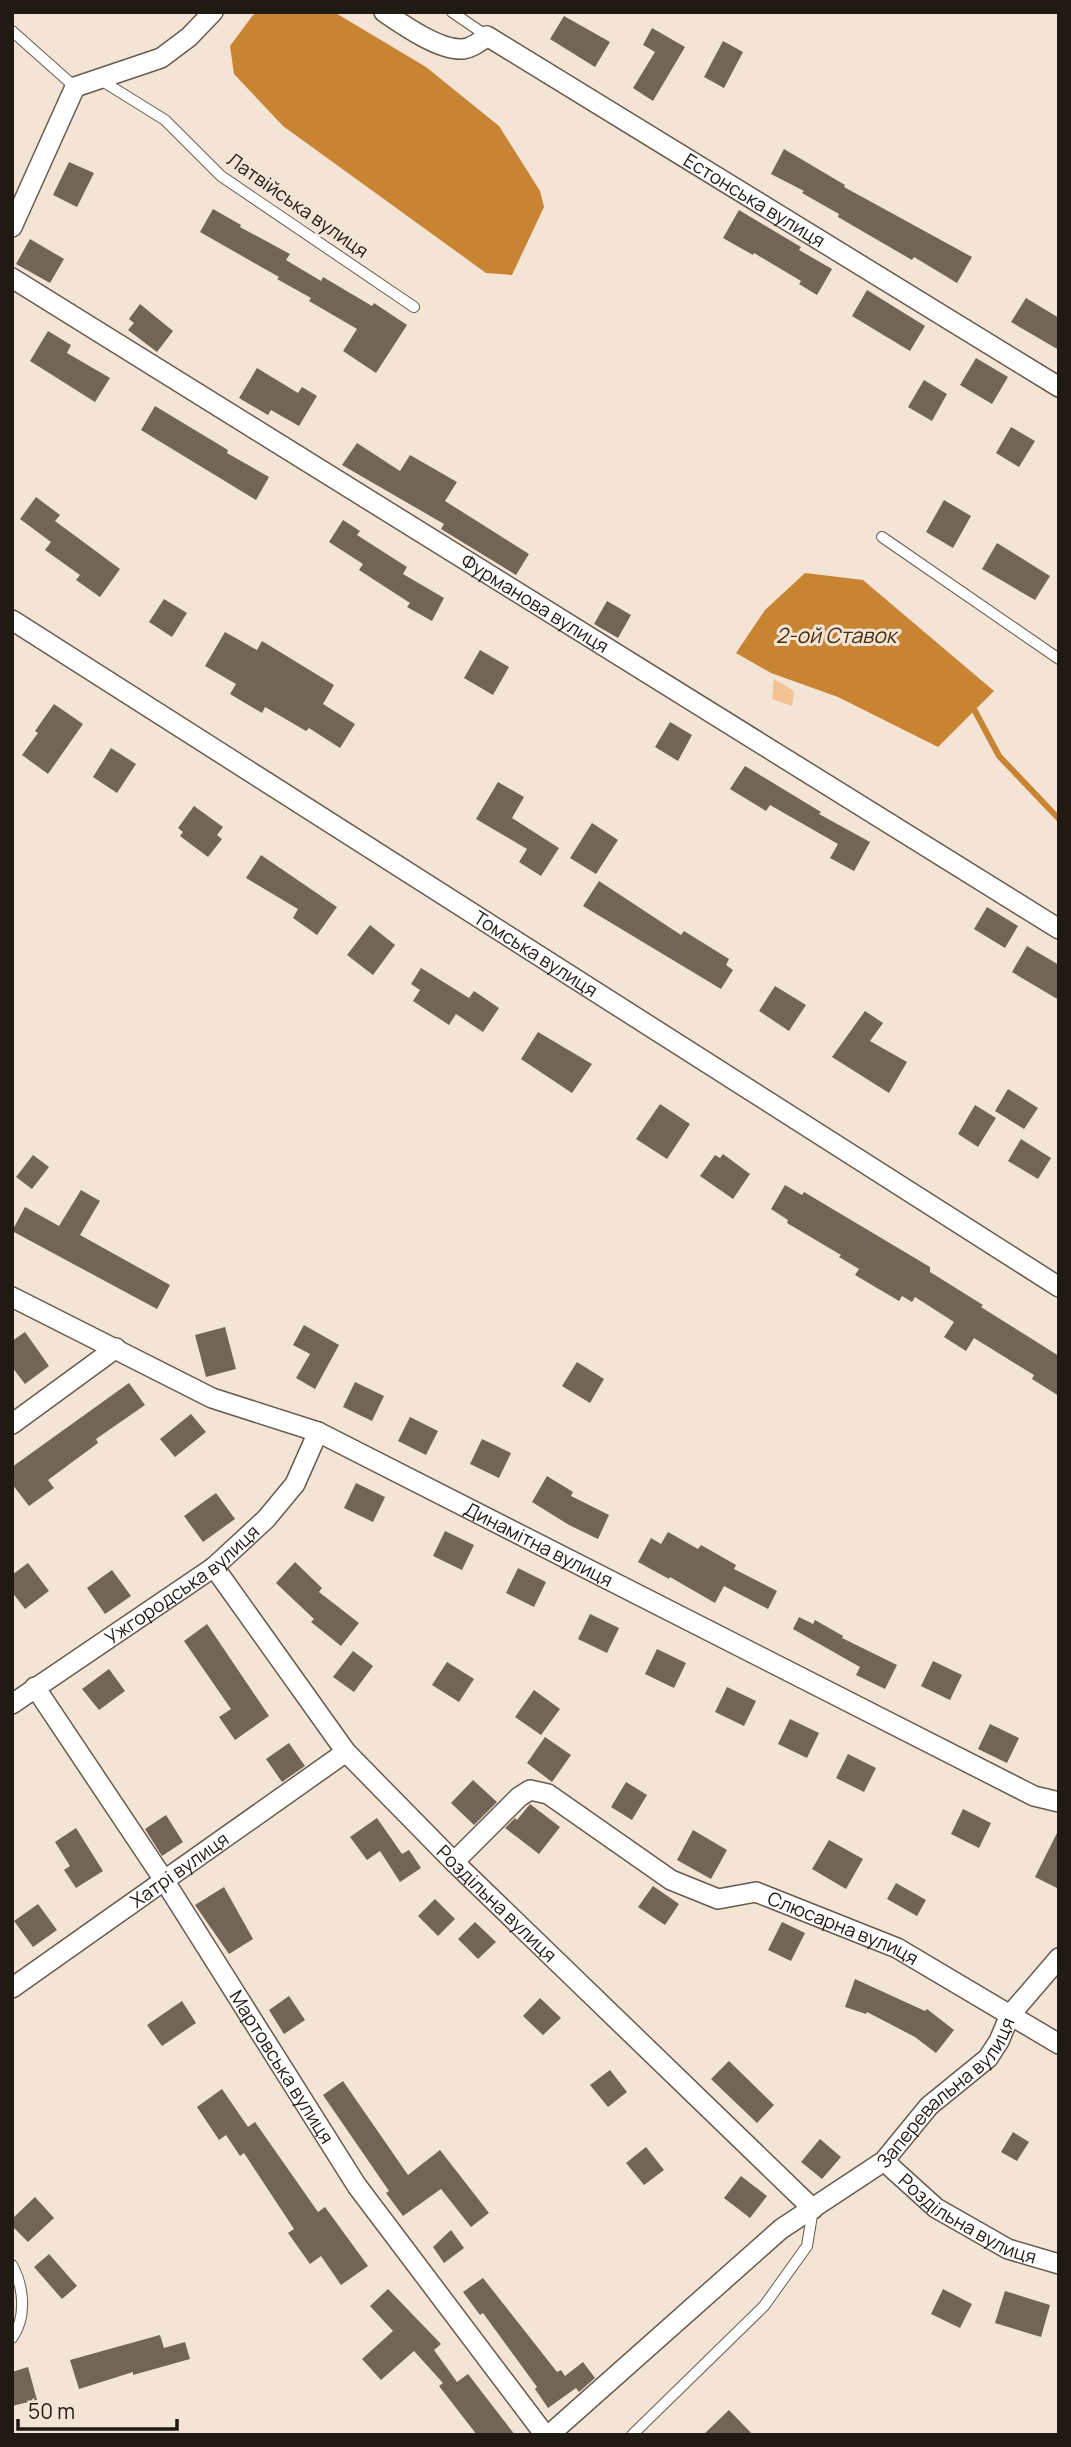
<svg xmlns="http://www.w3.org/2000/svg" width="1071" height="2447" viewBox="0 0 1071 2447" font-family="Manrope,sans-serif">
  <rect width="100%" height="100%" fill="#f3e4d5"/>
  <path fill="#f2c292" d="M774,679L794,691L792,706L772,699Z"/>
  <path fill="#c88333" d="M258,12H334L426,67L499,126L540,191L544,207L512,275L486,273L283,126L234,74L230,46L253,15Z
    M805,573L863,580L994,691L938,747L838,697L771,673L736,653L765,610Z"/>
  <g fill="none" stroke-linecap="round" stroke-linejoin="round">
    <path stroke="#c88333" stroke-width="6" d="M969,708L975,711L999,756L1059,819"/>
  </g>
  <path fill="#726558" d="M564,16L610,42L595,67L550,39Z
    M652,28L685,47L653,101L633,88L655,52L643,45Z
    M723,41L743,52L724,88L704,77Z
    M784,149L845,185L844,187L972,257L957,283L914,257L912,260L838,217L839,214L802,193L804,191L771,174Z
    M69,162L94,173L77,207L53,195Z
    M213,209L241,225L240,227L290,254L286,260L321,281L323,277L372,306L374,303L407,325L376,373L343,351L357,329L309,301L311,298L277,279L279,277L200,232Z
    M739,210L801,247L799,250L832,269L817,295L799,284L801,281L754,253L753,255L723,238Z
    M30,239L64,259L50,283L16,264Z
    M867,290L925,326L910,351L852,316Z
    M1026,298L1059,318V350L1011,322Z
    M140,304L173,331L157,352L128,330L134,323L129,319Z
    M48,331L71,345L67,353L110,378L95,402L30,361Z
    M976,358L1008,377L992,404L960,385Z
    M257,368L298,393L302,387L317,396L299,426L271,410L268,415L239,398Z
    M924,380L947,394L932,421L908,407Z
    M155,406L228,450L227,453L269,477L256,500L141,430Z
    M1011,427L1035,441L1019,467L996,453Z
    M357,443L400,471L410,455L457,482L445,501L529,554L516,575L441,529L444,524L342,465Z
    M36,497L60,515L55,521L120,569L100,597L76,580L80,575L45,550L51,542L20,519Z
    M944,500L971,516L953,548L926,532Z
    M343,520L360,531L357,535L407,567L403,574L444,598L432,621L407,607L410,603L359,570L363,564L329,542Z
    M997,543L1050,576L1035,600L982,569Z
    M164,599L187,613L172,637L149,622Z
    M607,601L631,615L618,638L594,624Z
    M225,632L257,650L262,641L334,685L323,704L355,724L340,748L309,728L306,731L265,707L262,713L230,694L236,684L205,666Z
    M480,650L509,667L493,695L464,678Z
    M54,704L83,724L48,774L22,755L38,733L35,731Z
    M670,722L692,735L678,761L655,747Z
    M111,748L136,764L117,793L93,777Z
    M745,766L821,812L819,814L870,842L854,871L830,858L838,844L770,805L766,811L730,789Z
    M498,782L524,797L512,818L559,848L541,876L519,862L527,849L476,819Z
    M194,806L223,827L217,835L222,839L208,857L180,836L183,832L178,828Z
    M592,823L618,840L596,874L570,858Z
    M261,855L337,907L317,935L293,918L298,909L246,878Z
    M599,881L681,935L684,931L729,959L726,965L733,970L721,989L583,906Z
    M987,907L1018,926L1005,948L974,929Z
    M370,925L395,945L373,975L347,955Z
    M1027,946L1059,965V1000L1012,972Z
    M421,968L469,998L474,991L499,1008L483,1032L456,1014L449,1025L413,1001L420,990L411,984Z
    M775,986L806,1005L789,1031L759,1011Z
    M865,1011L883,1023L870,1041L907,1062L889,1093L832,1057Z
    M538,1032L592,1064L572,1093L521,1059Z
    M1008,1089L1038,1108L1024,1129L995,1111Z
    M660,1104L690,1124L667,1159L636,1139Z
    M975,1105L996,1118L978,1147L958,1134Z
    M1021,1139L1051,1158L1038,1179L1008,1161Z
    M723,1154L750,1174L733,1199L700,1176L715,1155L720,1158Z
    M33,1155L49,1167L32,1189L16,1177Z
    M785,1185L802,1195L804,1192L930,1267V1272L983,1305L981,1307L1059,1356V1396L1032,1379L1034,1375L974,1338L966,1351L944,1337L954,1322L915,1297L912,1302L902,1296L899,1301L855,1275L859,1269L839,1257L841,1255L787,1223L788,1220L771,1209Z
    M81,1190L100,1201L80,1235L170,1285L157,1309L12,1231L25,1207L59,1226Z
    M304,1325L339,1345L315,1389L296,1378L310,1354L293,1345Z
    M225,1327L236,1369L206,1377L195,1335Z
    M25,1332L49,1366L25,1384L12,1367V1341Z
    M577,1362L604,1379L590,1403L562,1386Z
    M355,1382L384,1396L372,1421L343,1407Z
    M129,1383L145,1405L96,1439L98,1443L48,1480L54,1488L29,1506L12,1484V1467Z
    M191,1414L206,1432L175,1457L160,1439Z
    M410,1417L438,1431L426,1455L398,1441Z
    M482,1439L511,1453L499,1478L470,1464Z
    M547,1476L573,1492L571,1496L609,1515L598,1539L569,1525L532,1502Z
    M356,1483L385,1497L373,1522L344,1508Z
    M216,1493L235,1519L203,1542L184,1516Z
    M445,1531L474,1545L462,1570L433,1556Z
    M668,1532L698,1549L701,1545L736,1565L734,1569L777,1591L768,1609L724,1586L715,1603L670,1577L669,1579L638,1562L651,1538L661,1544Z
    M295,1562L322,1588L319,1592L359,1623L341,1646L311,1622L314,1619L276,1583Z
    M28,1563L49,1591L25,1609L12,1592V1575Z
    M518,1568L546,1582L534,1607L506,1593Z
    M112,1570L131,1596L105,1614L87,1588Z
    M590,1614L619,1628L607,1653L578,1639Z
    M799,1617L813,1624L815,1620L843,1636L842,1638L897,1665L885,1689L856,1675L860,1667L793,1629Z
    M207,1624L269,1716L235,1740L219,1717L231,1709L184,1641Z
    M657,1649L686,1663L674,1688L645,1674Z
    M353,1651L373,1666L354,1692L333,1677Z
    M933,1661L962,1675L950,1700L921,1686Z
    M447,1662L474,1679L459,1702L432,1685Z
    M109,1669L125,1691L99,1710L82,1689Z
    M727,1687L756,1701L744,1726L715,1712Z
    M534,1690L560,1709L541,1735L515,1717Z
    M790,1719L819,1733L807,1758L778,1744Z
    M990,1724L1019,1738L1007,1763L978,1749Z
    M545,1737L571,1755L552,1782L527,1763Z
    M289,1743L305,1766L282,1782L266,1759Z
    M848,1754L876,1768L864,1792L836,1778Z
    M473,1780L497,1802L474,1825L451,1803Z
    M626,1782L647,1795L632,1820L611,1807Z
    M530,1804L560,1827L539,1854L505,1828L515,1818L517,1820Z
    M963,1809L991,1823L979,1848L951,1834Z
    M166,1815L183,1842L162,1856L145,1829Z
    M377,1818L402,1854L409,1850L421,1868L400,1882L380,1851L367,1860L350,1837Z
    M76,1828L103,1871L76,1888L64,1870L70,1866L55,1842Z
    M1059,1829V1889L1035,1877Z
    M693,1830L727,1850L711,1879L677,1860Z
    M829,1840L863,1859L846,1889L812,1869Z
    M896,1883L926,1900L917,1916L887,1899Z
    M653,1886L679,1904L665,1925L638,1907Z
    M224,1887L253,1939L229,1954L195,1905Z
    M435,1899L455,1919L438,1936L418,1916Z
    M38,1904L57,1930L33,1947L14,1921Z
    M475,1922L496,1942L478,1959L458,1939Z
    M782,1922L805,1933L791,1961L768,1950Z
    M855,1979L925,2011L927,2009L954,2030L936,2053L915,2037L867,2012L866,2014L845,2007Z
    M289,1996L305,2020L284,2034L269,2010Z
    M540,1998L561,2018L543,2035L523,2016Z
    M182,2001L196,2023L162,2046L147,2025Z
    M729,2061L774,2105L757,2123L711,2079Z
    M610,2070L627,2092L608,2107L590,2085Z
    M343,2081L408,2175L440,2150L489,2213L471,2227L441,2189L403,2216L386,2193L389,2191L323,2095Z
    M222,2089L248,2127L255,2122L318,2212L325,2207L368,2266L341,2285L321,2256L310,2264L288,2233L294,2229L244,2153L240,2156L226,2135L219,2140L197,2107Z
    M1013,2132L1029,2142L1017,2161L1001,2152Z
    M820,2139L841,2157L822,2179L801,2162Z
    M646,2147L664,2170L644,2185L626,2163Z
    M741,2176L767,2196L750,2218L724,2198Z
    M35,2197L54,2218L28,2242L12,2226V2219Z
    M451,2230L464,2248L444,2263L433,2247Z
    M49,2254L77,2286L62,2299L34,2267Z
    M483,2278L557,2372L561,2370L565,2376L583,2362L595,2378L579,2392L576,2388L548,2408L535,2389L537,2387L483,2313L480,2315L463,2292Z
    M388,2289L441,2344L434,2350L457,2382L468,2374L515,2435H477L439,2386L443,2383L414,2351L381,2380L362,2359L393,2331L370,2306Z
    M943,2289L972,2304L960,2328L931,2314Z
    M1005,2291L1050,2305L1041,2337L995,2323Z
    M160,2335L164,2348L185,2342L190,2359L133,2375V2372L79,2389L70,2360Z
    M28,2367L37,2400L12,2406V2372Z
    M729,2410L753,2435H703Z"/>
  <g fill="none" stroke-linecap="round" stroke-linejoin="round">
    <g stroke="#685b4e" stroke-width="12">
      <path id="service" d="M452,12L487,36
        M12,31L75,87
        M99,79L165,120L221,176L414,307
        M882,537L1059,659
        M12,2265C24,2287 27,2317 12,2338
        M632,2435L764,2306L807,2246L813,2209"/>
    </g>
    <g stroke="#685b4e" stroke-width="22">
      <g id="minor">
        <path id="s1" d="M384,12C403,25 440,51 463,49C472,48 480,42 487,36L1059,387"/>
        <path d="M12,227L75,87L161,58L189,37L213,12"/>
        <path id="s2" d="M12,278L1059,929"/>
        <path id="s3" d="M12,620L1059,1287"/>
        <path id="s4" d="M12,1297L212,1398L318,1432L1034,1796L1059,1802"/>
        <path d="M12,1424L116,1348"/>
        <path id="s5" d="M214,1567L346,1752L454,1862L813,2209"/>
        <path id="s6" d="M35,1687L164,1880L357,2186L545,2435"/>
        <path id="s7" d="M12,1704L214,1567L266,1519L295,1484L318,1432"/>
        <path id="s8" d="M454,1862L519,1797L530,1790L548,1794L671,1880L718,1899L756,1892L897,1948L1059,2044"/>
        <path id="s9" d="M12,1988L346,1752"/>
        <path id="s10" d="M884,2161L936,2208L1008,2249L1059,2264"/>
        <path id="s11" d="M549,2435L781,2229L884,2161L929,2106L988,2058L999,2041L1010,2015L1059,1958"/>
      </g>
    </g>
    <use href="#service" stroke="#fff" stroke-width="10"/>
    <use href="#minor" stroke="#fff" stroke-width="19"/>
  </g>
  <g text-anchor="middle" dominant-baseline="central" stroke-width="6" stroke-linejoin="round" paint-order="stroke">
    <g font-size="19" fill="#201a15" stroke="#f3e4d5">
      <text stroke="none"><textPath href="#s1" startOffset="430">Естонська вулиця</textPath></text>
      <text transform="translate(298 205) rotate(35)">Латвiйська вулиця</text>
      <text stroke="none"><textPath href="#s2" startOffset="616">Фурманова вулиця</textPath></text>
      <text stroke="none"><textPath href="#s3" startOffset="621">Томська вулиця</textPath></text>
      <text stroke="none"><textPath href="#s4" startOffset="583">Динамітна вулиця</textPath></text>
      <text stroke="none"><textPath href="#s7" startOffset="208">Ужгородська вулиця</textPath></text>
      <text stroke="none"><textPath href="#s9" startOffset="205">Хатрі вулиця</textPath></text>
      <text stroke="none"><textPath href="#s5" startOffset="441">Роздільна вулиця</textPath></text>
      <text stroke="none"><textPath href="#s8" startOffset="457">Слюсарна вулиця</textPath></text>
      <text stroke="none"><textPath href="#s6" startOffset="453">Мартовська вулиця</textPath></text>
      <text stroke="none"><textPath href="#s11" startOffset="527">Заперевальна вулиця</textPath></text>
      <text stroke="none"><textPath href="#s10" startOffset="103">Роздільна вулиця</textPath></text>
    </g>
    <g font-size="21" font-style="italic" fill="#492c0b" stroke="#f3e4d5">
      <text x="836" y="635">2-ой Ставок</text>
    </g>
  </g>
  <rect width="1071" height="2447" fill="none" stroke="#201a15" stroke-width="28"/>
  <path d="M18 2419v10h159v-10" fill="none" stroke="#201a15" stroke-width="3.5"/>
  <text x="28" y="2419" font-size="21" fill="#201a15" stroke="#f3e4d5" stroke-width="5" paint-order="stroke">50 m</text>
</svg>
